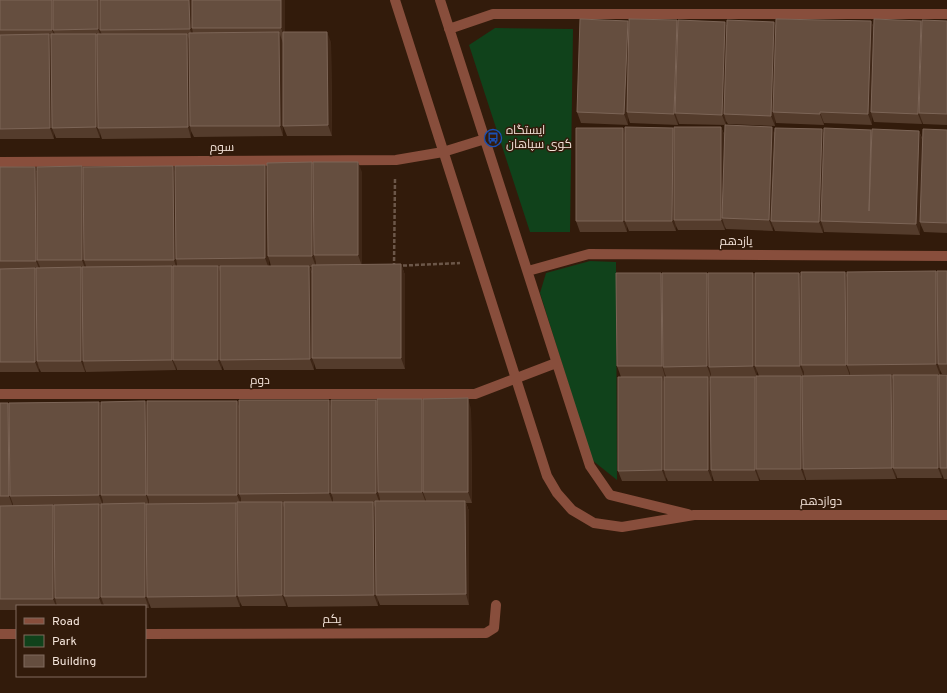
<svg xmlns="http://www.w3.org/2000/svg" width="947" height="693" viewBox="0 0 947 693" font-family="Overpass,Cairo,sans-serif">
  <rect width="100%" height="100%" fill="#321b0b"/>
  <path fill="#10421b" d="M495,28L573,29L570,232H530L469,45Z
    M590,261L616,262L617,480L592,460L540,293L546,273Z"/>
  <g fill="none" stroke-linecap="round" stroke-linejoin="round">
    <path stroke="#6c5749" stroke-width="2.5" stroke-dasharray="4 2" stroke-linecap="butt" d="M395,179L394,266L460,263"/>
    <path stroke="#884e3c" stroke-width="10" d="M395,0L547,476L557,493L572,510L594,523L622,527L694,515H947
      M440,0L590,466L610,495L688,514
      M449,29L493,14H947
      M0,162L396,160L443,152L485,139
      M528,271L589,254L947,256
      M0,394H475L556,363
      M0,634H17
      M145,634L486,633L494,628L496,605"/>
  </g>
  <path fill="#543c2c" fill-rule="evenodd" d="M0,0H285V32L331,42L332,136H287L283,126V136L194,137L191,131V138L102,139L100,133V138H56L54,133V139H0Z
    M871,21L874,28L921,21L922,23L947,21V125L923,124L922,121V124L874,122L872,116V125L824,123V125L776,123L775,119V126L728,124L726,121V125L679,124L678,121V125L630,123L628,117V125L581,123L577,112L629,26L678,24L727,25L774,22L776,26Z
    M721,127L725,136L822,129L824,134L919,131L923,140L947,130V233L924,232L920,223V235L824,232L823,227V233L775,231L773,226V231L726,229L725,227V230H678L676,226V231H629L627,226V232H580L576,221L625,133L673,128L674,132Z
    M312,162L313,167L362,172V265L401,264L405,275V369H316L314,363V370H224L222,365V370H177L176,366V370L86,372L85,369V372H41L39,368V372H0V167L37,171L268,172ZM269,259L271,266H269ZM310,267H312V272Z
    M947,271V374H942L940,370V375H947V479H944L942,474V478H897L896,474V479L806,480L805,476V480H760L759,477V481H714L712,475V481H668L666,477V481H622L618,471L664,381L666,377L665,374V377H621L617,366L662,276L707,273L708,276L755,279L799,273L801,277L845,272L847,275H938ZM757,371L759,376H757ZM708,377H710V383Z
    M422,399L423,402L471,409L472,503H466L469,511V605H380L378,600V606L288,607L286,601V606H242L240,602V607L151,608L149,603V608H145V606H104L103,603V606H58L57,605V606H17V610H0V403H8L9,406L99,402L101,407L145,401L147,407L237,401L239,407L331,406L376,400L377,404Z"/>
  <path fill="#3f2717" d="M52,0H55L53,30L56,36V40L52,30Z
    M98,0H102L100,30L102,35V40L98,29Z
    M189,0H193L192,28L193,33V40L190,29Z
    M281,0H285V39L281,28Z
    M677,20L681,31L675,113L678,121V125L674,114Z
    M628,21L631,32L627,112L628,117V125L624,114Z
    M871,21L875,32L871,112L872,116V125L868,114Z
    M921,21L925,31L919,113L922,121V124L918,114Z
    M725,22L729,32L724,114L726,121V125L722,115Z
    M774,22L778,33L773,112L775,119V126L771,116Z
    M279,32L283,43V136L280,126Z
    M327,32L331,42L332,136L328,125Z
    M49,34L53,45L52,128L54,133V139L50,128Z
    M96,34L99,44L98,128L100,133V138L96,127Z
    M187,34L191,44L190,126L191,131V138L188,127Z
    M820,112L824,123V125L820,114Z
    M721,127L725,137L722,218L725,227V230L721,220Z
    M772,127L776,138L771,221L773,226V231L769,220Z
    M623,128L627,139L625,221L627,226V232L623,221Z
    M673,128L676,138L674,220L676,226V231L672,221Z
    M822,129L826,140L821,221L823,227V233L819,222Z
    M871,130L875,140L869,211Z
    M919,131L923,142L920,235L916,224Z
    M312,162L316,173L314,255L316,262V267L312,256Z
    M358,162L362,172V266L358,255Z
    M265,165L269,175L268,256L269,259V269L265,258Z
    M82,166L85,177L84,260L86,266V271L82,260Z
    M173,166L177,177L176,259L177,264V270L174,260Z
    M35,167L39,178L37,260L40,267V271L36,261Z
    M401,264L405,275V369L401,358Z
    M172,266L175,277L173,360L176,366V370L172,360Z
    M218,266L222,277L220,360L222,365V370L218,360Z
    M309,266L313,276L312,358L314,363V370L310,359Z
    M81,267L84,278L83,361L85,369V372L81,361Z
    M35,268L39,279L37,361L39,368V372L35,362Z
    M936,271L940,281L938,364L940,370V375L936,364Z
    M845,272L849,283L847,365L850,373V376L846,365Z
    M661,273L665,283L663,367L665,374V377L662,366Z
    M707,273L711,283L709,367L711,374V377L707,366Z
    M753,273L757,283L755,366L757,371V377L753,366Z
    M799,273L803,283L801,365L804,372V377L800,366Z
    M891,375L895,385L893,468L896,474V479L892,468Z
    M938,375L941,385L940,468L942,474V478L938,468Z
    M801,376L804,387L803,469L805,476V480L801,469Z
    M662,377L666,387L664,470L666,477V481L662,470Z
    M708,377L712,387L711,470L712,475V481L708,470Z
    M755,377L759,387L756,469L759,477V481L755,470Z
    M468,398L471,409L472,503L468,492Z
    M422,399L426,409L423,492L426,500V503L422,492Z
    M329,400L332,410L331,493L333,498V504L329,493Z
    M376,400L379,410L378,492L380,499V504L376,493Z
    M145,401L149,412L147,495L149,500V506L146,495Z
    M237,401L240,412L239,494L241,498V505L237,495Z
    M99,402L103,412L101,495L103,501V506L99,495Z
    M8,403L12,413L10,496L13,504V507L9,496Z
    M465,501L469,511V605L466,594Z
    M282,502L286,513L284,596L286,601V606L282,595Z
    M373,502L377,513L376,595L378,600V606L374,595Z
    M145,503L149,514L147,597L149,603V608L145,597Z
    M236,503L240,513L238,596L240,602V607L236,596Z
    M99,504L103,515L101,597L103,603V606H102L99,598Z
    M53,505L57,516L55,598L57,606H56L53,599Z"/>
  <path fill="#654e3f" stroke="#7c6557" d="M0,0H52V30H0Z
    M53,0H98V29L53,30Z
    M100,0H189L190,29L100,30Z
    M192,0H281V28H192Z
    M580,19L628,21L624,114L577,112Z
    M629,19L677,20L674,114L627,112Z
    M776,19L871,21L868,114L820,112V114L773,112Z
    M874,19L921,21L918,114L871,112Z
    M678,20L725,22L722,115L675,113Z
    M727,20L774,22L771,116L724,114Z
    M922,20L947,21V114L919,113Z
    M279,32L280,126H190L189,33Z
    M283,32H327L328,125L283,126Z
    M49,34L50,128L0,129V35Z
    M51,34H96V127L52,128Z
    M97,34H187L188,127L98,128Z
    M725,125L772,127L769,220L722,218Z
    M625,127L673,128L672,221H625Z
    M674,127H721V220H674Z
    M576,128H623V221H576Z
    M775,128L822,129L819,222L771,221Z
    M824,128L871,130L869,211L872,129L919,131L916,224L821,221Z
    M923,129L947,130V223L920,222Z
    M312,162V256H268L267,163Z
    M313,162H358V255H314Z
    M265,165V258L176,259L175,166Z
    M82,166V260H37V167Z
    M173,166L174,260H84L83,167Z
    M0,167H35L36,261H0Z
    M401,264V358H312V265Z
    M172,266V360L83,361L82,267Z
    M173,266H218V360H173Z
    M220,266H309L310,359L220,360Z
    M81,267V361H37L36,268Z
    M35,268V362H0V269Z
    M936,271V364L847,365V272Z
    M937,271H947V364H938Z
    M801,272H845L846,365H801Z
    M616,273H661L662,366H617Z
    M662,273H707V366L663,367Z
    M708,273H753V366L709,367Z
    M755,273H799L800,366H755Z
    M891,375L892,468L803,469L802,376Z
    M893,375H938V468H893Z
    M939,375H947V468H940Z
    M756,376H801V469H756Z
    M618,377H662V470L618,471Z
    M664,377H708V470H664Z
    M710,377H755V470H711Z
    M468,398V492H423V399Z
    M377,399H422V492H378Z
    M239,400H329V493L239,494Z
    M331,400H376V493H331Z
    M145,401L146,495H101V402Z
    M147,401H237V495H147Z
    M99,402V495L10,496L9,403Z
    M0,403H8L9,496H0Z
    M375,501H465L466,594L376,595Z
    M237,502H282V595L238,596Z
    M284,502H373L374,595L284,596Z
    M145,503V597H101V504Z
    M236,503V596L147,597L146,504Z
    M99,504V598H55L54,505Z
    M53,505V599H0V506Z"/>
  <defs>
    <g id="bus-ring" transform="scale(0.9)"><circle r="9.5" fill="#321b0b" stroke="#1a4fb4" stroke-width="1.5"/><path d="M-5-6H5V4H4V6H2V4H-2V6H-4V4H-5ZM-3.5-4V0h7V-4ZM-3.5 1.2v1.5H-2V1.2ZM2 1.2v1.5H3.5V1.2Z" fill="#1a4fb4"/></g>
  </defs>
  <g fill-rule="evenodd">
    <use href="#bus-ring" x="493" y="138"/>
  </g>
  <g text-anchor="middle" dominant-baseline="central" stroke-width="3" stroke-linejoin="round" paint-order="stroke">
    <g font-size="12" fill="#f4e4da" stroke="#321b0b" text-anchor="start">
      <text x="506" y="131">ایستگاه<tspan x="506" dy="14">کوی سپاهان</tspan></text>
    </g>
    <g font-size="12" fill="#f4e4da" stroke="#321b0b">
      <text x="222" y="148">سوم</text>
      <text x="736" y="242">یازدهم</text>
      <text x="260" y="381">دوم</text>
      <text x="821" y="502">دوازدهم</text>
      <text x="332" y="620">یکم</text>
    </g>
  </g>
  <rect x="16" y="605" width="130" height="72" fill="#321b0b" stroke="#806b5e"/>
  <rect x="24" y="618" width="20" height="6" fill="#884e3c" stroke="#806b5e"/>
  <text x="52" y="625" font-size="12" fill="#f4e4da">Road</text>
  <rect x="24" y="635" width="20" height="12" fill="#10421b" stroke="#806b5e"/>
  <text x="52" y="645" font-size="12" fill="#f4e4da">Park</text>
  <rect x="24" y="655" width="20" height="12" fill="#654e3f" stroke="#806b5e"/>
  <text x="52" y="665" font-size="12" fill="#f4e4da">Building</text>
</svg>
